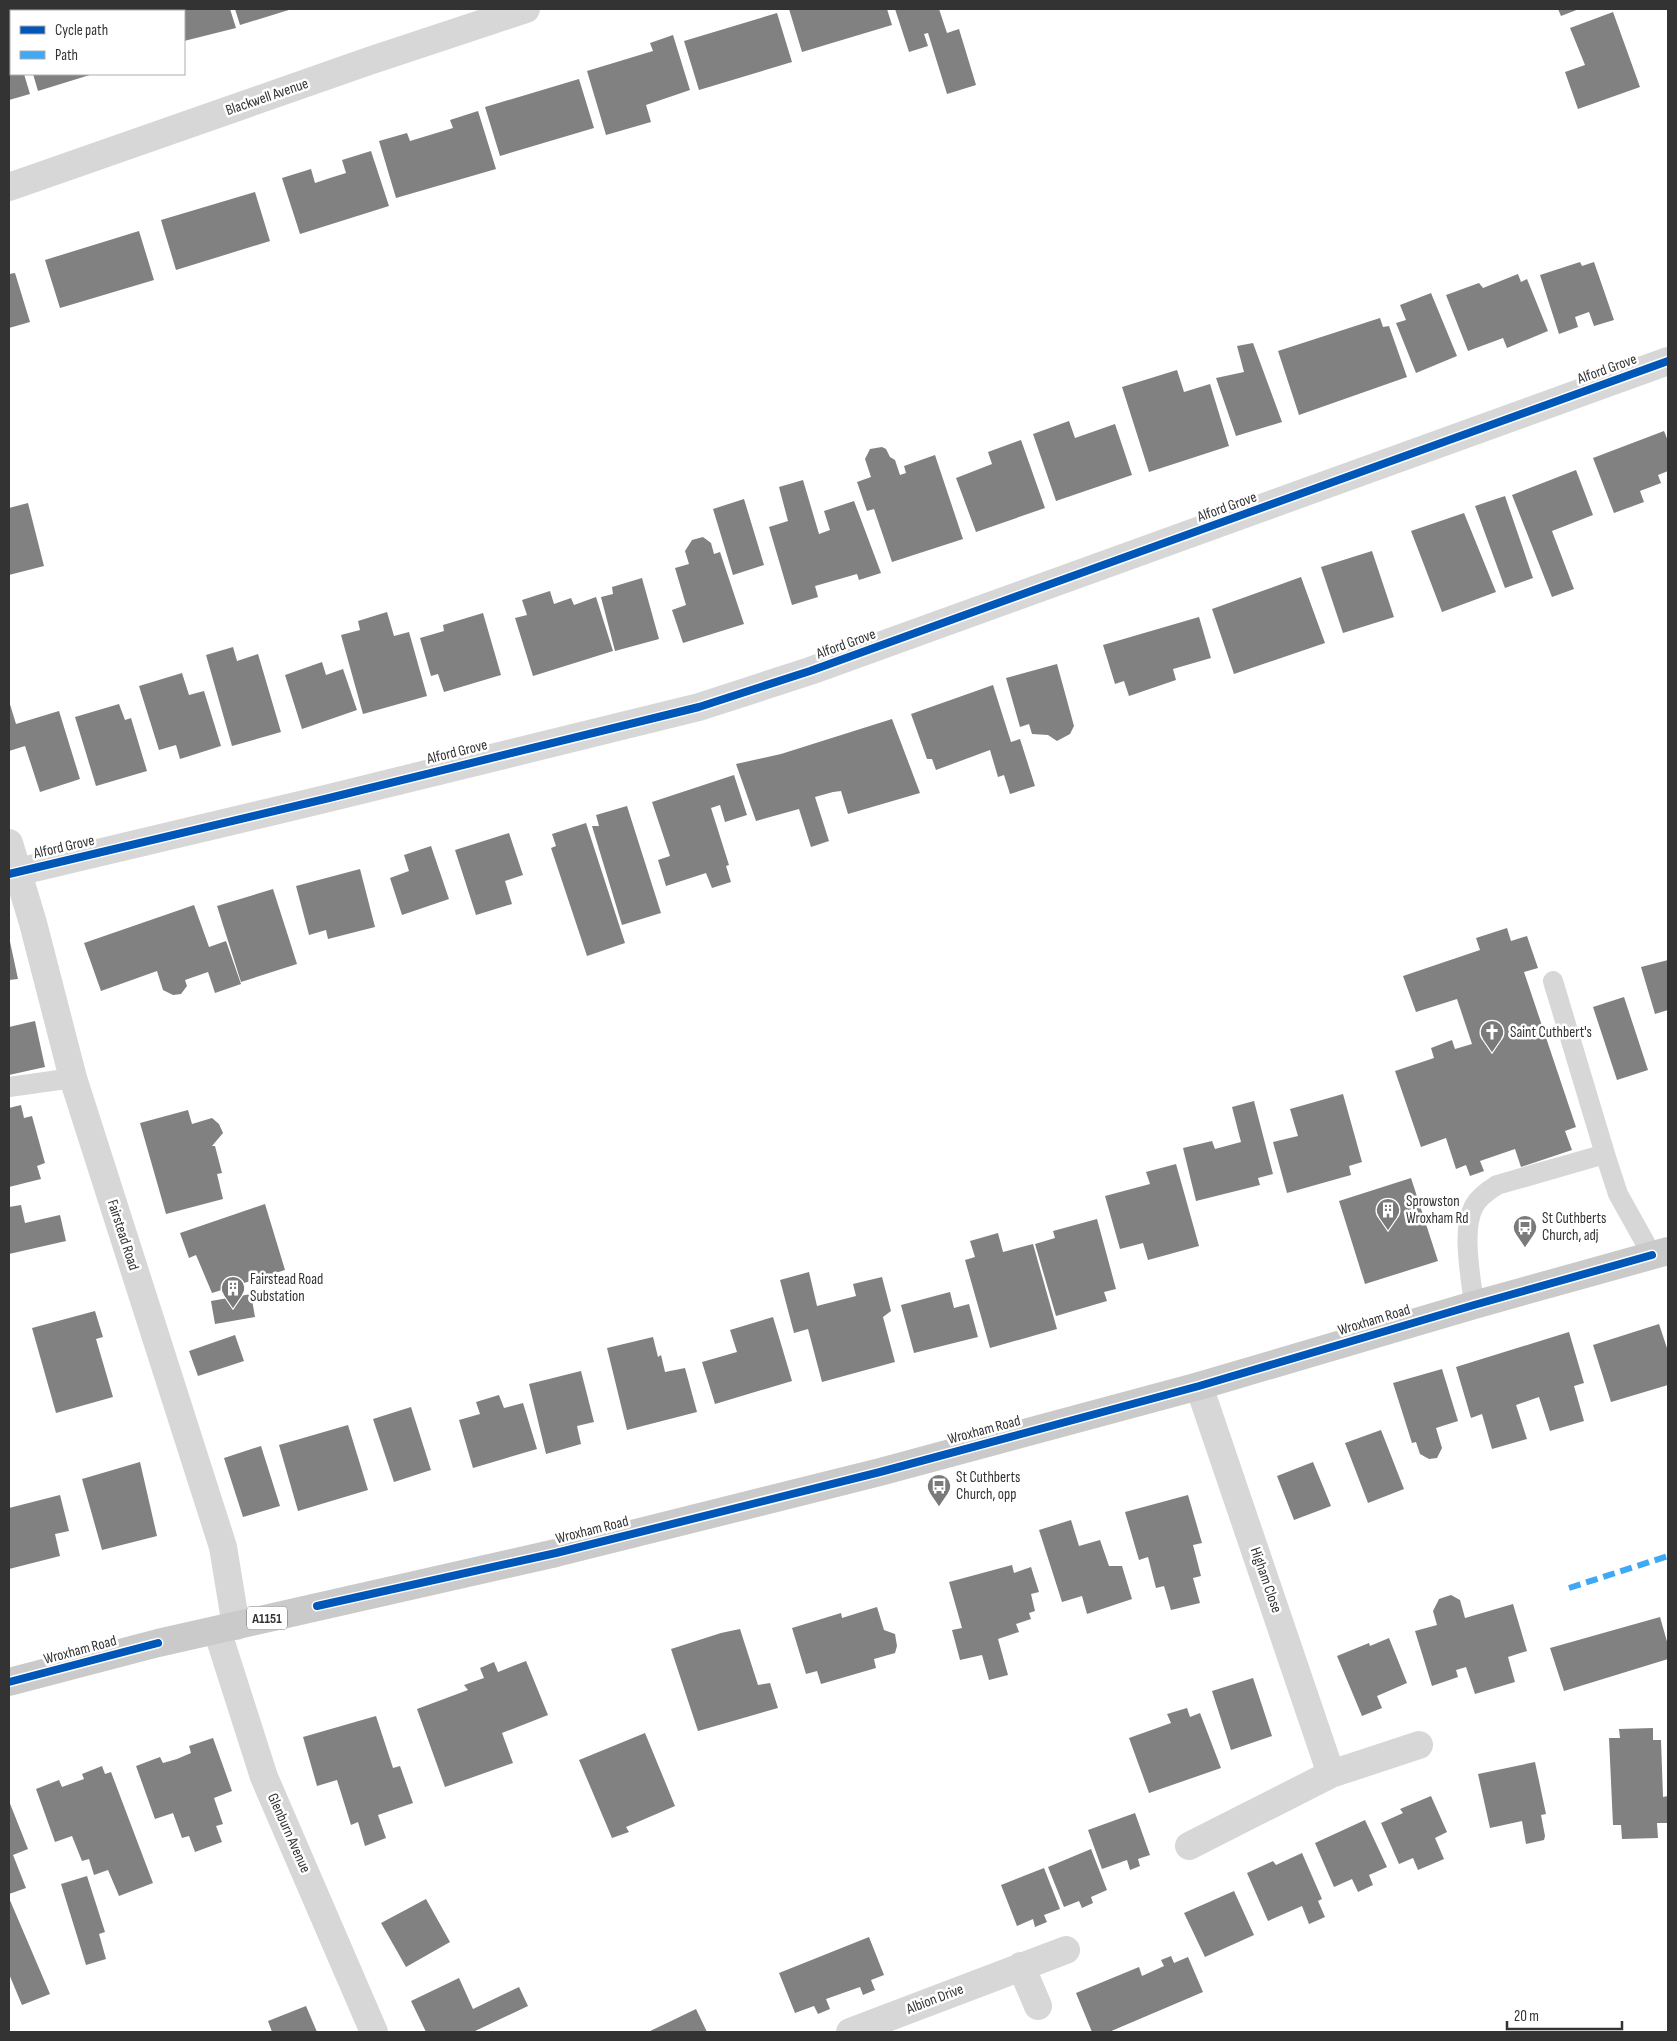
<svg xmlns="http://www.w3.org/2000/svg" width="1677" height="2041" viewBox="0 0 1677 2041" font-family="'Sofia Sans Condensed',sans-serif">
  <rect width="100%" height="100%" fill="#fff"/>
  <path fill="#818181" d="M128,9H230L236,28L184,41V11H128Z
    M235,9H292L240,25Z
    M789,9H887L892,25L802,52Z
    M895,9H939L947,33L959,29L976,85L947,94L928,33L924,34L928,46L909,52Z
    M1558,9H1579L1561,16Z
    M1613,12L1640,87L1578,109L1565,72L1585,65L1570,28Z
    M777,13L792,62L699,90L684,41Z
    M673,35L690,90L646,105L651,122L606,135L587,71L653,51L650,43Z
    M11,46V74H24L30,94L9,100V47Z
    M33,74H93L38,91Z
    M579,79L594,128L500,156L485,107Z
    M478,111L496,169L396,198L379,141L407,133L410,141L453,128L450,120Z
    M371,151L389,206L300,234L282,178L311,169L315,183L330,178L346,173L342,160Z
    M255,192L270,241L176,270L161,220Z
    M139,231L154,280L60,308L45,260Z
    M1580,262L1582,266L1594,262L1614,320L1594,326L1589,312L1575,317L1578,327L1559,334L1540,275Z
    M15,273L30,322L9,328V274Z
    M1518,274L1521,282L1527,279L1548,331L1507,348L1503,338L1468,351L1446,295L1479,283L1483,288Z
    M1431,293L1457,356L1416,373L1396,323L1406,320L1400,305Z
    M1380,318L1383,327L1389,326L1407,377L1299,415L1278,351Z
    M1253,343L1282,422L1236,436L1216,378L1244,372L1237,346Z
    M1177,370L1184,392L1210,384L1229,446L1149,472L1122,387Z
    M1069,421L1075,438L1115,424L1132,475L1056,501L1033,434Z
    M1664,431L1668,441V471L1658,475L1661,483L1640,491L1644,502L1614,513L1593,458Z
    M1021,440L1045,508L976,532L956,478L992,464L988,452Z
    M882,447L886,449L890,457L895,460L900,475L906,473L904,466L935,455L963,539L892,562L874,509L867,511L857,482L871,477L865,459L870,449Z
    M1576,470L1593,515L1552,531L1574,589L1552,597L1512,495Z
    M803,480L819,534L830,530L824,511L854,501L881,573L859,580L857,574L815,586L818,597L792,605L769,527L788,521L779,487Z
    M1505,496L1533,578L1505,588L1475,506Z
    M744,499L764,565L733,575L713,509Z
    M28,503L44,566L9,575V508Z
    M1464,513L1496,592L1442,612L1411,531Z
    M703,537L711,543L714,554L720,552L744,624L683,643L672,610L686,605L675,568L689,564L685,551L692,540Z
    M1372,551L1394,617L1343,633L1321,567Z
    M1301,577L1325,643L1234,674L1212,609Z
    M642,578L659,639L615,651L601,597L613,594L612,587Z
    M550,591L554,604L571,598L574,605L596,597L613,651L533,676L515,618L527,615L522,600Z
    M387,612L394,636L409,632L427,696L363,714L341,635L360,630L358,621Z
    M483,613L501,675L444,692L438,674L431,676L420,638L444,631L443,625Z
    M1199,617L1211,658L1173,669L1176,680L1129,696L1124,681L1115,684L1103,645Z
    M233,647L237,661L258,654L281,732L232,746L206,655Z
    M322,662L326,675L343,669L357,710L302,729L285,675Z
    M1057,664L1074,726L1070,734L1057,741L1048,735L1032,734L1029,724L1020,727L1006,678Z
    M182,673L189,695L204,691L221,746L180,759L176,745L159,750L139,686Z
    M993,685L1011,742L1020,739L1035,786L1010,794L1004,775L998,777L990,750L936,770L932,759H927L911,714Z
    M9,701L16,724L59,711L80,779L40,792L25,746L9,751Z
    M119,704L125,720L131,718L147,771L96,786L75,717Z
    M892,719L920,793L848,814L841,791L833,792L815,797L829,841L811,847L799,809L756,821L736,764L781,754Z
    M734,775L747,815L725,822L720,805L711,808L729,865L726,866L731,882L712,888L706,873L666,886L658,860L670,856L652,802Z
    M627,806L661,913L622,925L592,826H599L596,815Z
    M586,823L625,943L587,956L551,848L556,846L552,834Z
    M509,833L523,875L505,881L512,904L476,915L455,850Z
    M431,846L449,899L402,915L390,878L409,871L404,855Z
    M360,869L375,927L328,939L326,930L309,935L296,886Z
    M273,889L297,964L241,982L217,906Z
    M194,905L209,947L226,941L241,984L215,993L208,972L185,980L187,986L181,994L173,995L163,990L157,971L101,991L84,943Z
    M1507,928L1511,941L1527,936L1538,968L1524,972L1576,1127L1565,1131L1572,1150L1521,1167L1515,1149L1480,1161L1484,1171L1470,1176L1466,1165L1456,1169L1446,1138L1421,1147L1395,1071L1434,1058L1431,1048L1452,1040L1455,1049L1472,1044L1457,999L1416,1012L1403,976L1480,950L1476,938Z
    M9,937L18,979L9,980Z
    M1668,960V1010L1655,1014L1641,967Z
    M1624,997L1648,1070L1617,1080L1593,1007Z
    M35,1021L45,1067L9,1075V1027Z
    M1343,1094L1362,1162L1349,1166L1351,1175L1287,1193L1273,1142L1298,1136L1290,1109Z
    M1254,1101L1273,1174L1258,1178L1260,1185L1196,1201L1183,1148L1212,1141L1215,1149L1241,1142L1232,1107Z
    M21,1105L24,1118L32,1116L45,1163L37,1166L41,1179L9,1187V1108Z
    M188,1110L192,1124L212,1118L219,1124L223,1133L212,1146H215L222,1173L217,1174L223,1199L166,1214L140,1123Z
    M1176,1164L1199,1246L1148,1260L1143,1243L1120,1249L1105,1196L1150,1184L1146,1172Z
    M1411,1178L1438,1261L1365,1284L1339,1201Z
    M265,1204L285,1270L212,1293L196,1255L189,1258L180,1233Z
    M21,1205L25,1223L60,1215L66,1241L9,1254V1207Z
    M1097,1219L1116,1289L1104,1292L1107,1301L1056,1316L1035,1244L1055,1238L1053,1231Z
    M998,1233L1003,1252L1033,1244L1057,1329L990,1348L965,1260L975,1257L970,1241Z
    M809,1272L817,1306L856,1296L853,1284L882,1277L891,1311L883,1317L895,1362L822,1382L808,1329L794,1333L780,1280Z
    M950,1292L954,1308L969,1304L978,1337L914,1353L901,1305Z
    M251,1294L255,1317L215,1324L211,1301Z
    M95,1311L103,1337L96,1339L113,1397L56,1413L32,1328Z
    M773,1317L792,1381L715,1404L702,1362L737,1352L730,1330Z
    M1659,1324L1668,1351V1385L1611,1402L1593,1345Z
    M1569,1332L1584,1383L1574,1386L1584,1421L1550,1431L1539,1397L1516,1405L1527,1439L1492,1449L1482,1414L1471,1418L1456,1367Z
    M235,1335L244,1361L198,1376L189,1351Z
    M653,1337L658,1357L661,1355L665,1372L685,1368L697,1412L627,1430L607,1348Z
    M1442,1369L1458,1421L1436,1428L1442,1448L1437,1458L1429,1459L1420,1454L1416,1442L1412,1443L1393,1383Z
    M581,1371L594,1422L577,1426L581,1444L546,1454L529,1384Z
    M499,1395L504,1408L523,1403L537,1449L473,1468L459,1420L480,1414L476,1402Z
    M411,1407L431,1470L394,1482L373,1419Z
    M348,1425L368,1490L298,1511L279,1445Z
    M1381,1430L1404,1489L1368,1503L1345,1443Z
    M261,1446L280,1506L243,1517L224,1458Z
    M140,1462L157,1536L102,1550L82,1479Z
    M1313,1462L1331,1506L1294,1520L1277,1476Z
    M60,1495L69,1531L55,1534L60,1556L9,1569V1508Z
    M1188,1495L1202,1543L1193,1545L1201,1576L1193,1578L1200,1603L1171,1610L1164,1586L1156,1588L1148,1557L1139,1560L1125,1512Z
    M1071,1520L1079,1546L1100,1540L1109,1566H1122L1132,1599L1087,1614L1082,1596L1062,1602L1039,1530Z
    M1012,1565L1014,1573L1031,1567L1039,1592L1031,1594L1035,1611L1029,1613L1031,1619L1016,1624L1019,1632L998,1639L1008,1675L989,1680L982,1655L960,1660L952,1630L962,1628L949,1582Z
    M1451,1595L1460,1600L1465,1618L1513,1604L1527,1651L1508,1657L1515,1682L1475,1694L1466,1667L1456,1670L1458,1677L1432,1686L1415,1631L1437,1625L1433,1611L1439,1599Z
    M877,1607L884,1630L895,1634L897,1646L895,1653L874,1659L876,1668L821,1684L817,1671L806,1674L792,1628L841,1613L842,1618Z
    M1660,1617L1668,1645V1659L1564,1691L1550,1648Z
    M740,1629L758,1685L770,1683L778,1708L698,1731L671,1649L721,1633Z
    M1389,1638L1407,1683L1377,1696L1382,1708L1362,1716L1337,1656L1369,1643L1370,1646Z
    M526,1661L548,1715L502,1733L513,1763L445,1787L417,1709L468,1690L464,1685L484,1678L480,1668L494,1662L498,1672Z
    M1253,1678L1272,1736L1231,1750L1212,1691Z
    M1187,1708L1190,1717L1200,1713L1221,1768L1149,1793L1129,1738L1171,1723L1167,1714Z
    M376,1716L393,1768L400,1766L413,1803L378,1815L386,1838L365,1846L358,1822L351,1825L337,1780L317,1786L303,1737Z
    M1653,1728V1740H1661L1663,1797L1668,1796V1823H1657L1658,1838L1622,1839L1621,1825H1613L1609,1738H1620L1619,1729Z
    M645,1733L675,1806L626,1827L629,1832L612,1838L579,1760Z
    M213,1738L232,1791L214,1798L223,1824L216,1826L222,1842L195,1852L189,1836L182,1838L173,1813L155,1819L136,1766L160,1757L163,1763L177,1759L191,1753L189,1746Z
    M1535,1762L1546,1814L1541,1815L1545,1836L1544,1840L1526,1844L1522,1821L1490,1828L1478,1774Z
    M102,1766L105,1774L111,1772L153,1883L119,1896L108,1870L94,1875L89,1859L82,1861L72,1836L55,1842L36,1789L59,1780L62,1787L84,1779L82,1774Z
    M1431,1796L1447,1832L1435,1838L1444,1859L1418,1870L1413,1858L1399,1864L1381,1823L1403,1813L1400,1809Z
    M9,1801L28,1849L13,1855L26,1888L9,1894Z
    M1135,1813L1150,1855L1138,1859L1140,1866L1130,1870L1127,1860L1102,1869L1088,1830Z
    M1365,1820L1387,1867L1369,1875L1373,1885L1358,1892L1352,1879L1334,1887L1315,1843Z
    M1091,1849L1107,1890L1091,1897L1093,1903L1082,1908L1079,1901L1064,1907L1048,1867Z
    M1302,1853L1322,1899L1318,1901L1325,1917L1309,1924L1302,1906L1268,1921L1247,1873L1273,1861L1276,1865Z
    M1044,1868L1060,1909L1044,1915L1047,1922L1035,1927L1033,1919L1017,1926L1001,1885Z
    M87,1876L105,1932L99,1934L106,1959L86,1965L61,1884Z
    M1234,1891L1254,1935L1205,1957L1184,1913Z
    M9,1898L50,1994L22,2005L9,1974Z
    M426,1899L450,1942L406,1967L381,1923Z
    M869,1937L884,1975L871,1980L875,1990L863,1995L860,1987L826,1999L830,2009L818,2014L814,2006L795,2013L779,1973Z
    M1171,1956L1174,1963L1188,1957L1203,1992L1109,2032H1092L1076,1993L1139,1967L1142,1976L1164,1966L1161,1960Z
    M459,1978L473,2009L519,1987L528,2006L473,2032H426L411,2001Z
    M306,2006L317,2032H272L268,2021Z
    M696,2009L707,2032H648L667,2023Z"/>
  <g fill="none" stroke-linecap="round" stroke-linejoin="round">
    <path stroke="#d7d7d7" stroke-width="20" d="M1553,981L1605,1154
      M9,1087L73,1078
      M1474,1305C1471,1277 1461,1230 1474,1206C1479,1197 1489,1190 1497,1185L1605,1154L1618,1194L1652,1255"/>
    <path stroke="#d7d7d7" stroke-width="28" d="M9,187L369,61L526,9
      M9,843L33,923L73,1078L223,1547L236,1626
      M9,874L325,799L699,707L810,671L1668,361
      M217,1630L264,1777L374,2032
      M1331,1774L1419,1745
      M1189,1846L1331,1774L1199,1386
      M1021,1966L1038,2006
      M850,2032L1066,1950"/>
    <path stroke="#cacaca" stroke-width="28" d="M9,1682L158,1643L556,1553L880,1472L1199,1386L1474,1305L1668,1251"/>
    <path stroke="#3fa9f5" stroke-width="6" stroke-dasharray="12 6" stroke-linecap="butt" d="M1569,1588L1668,1556"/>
    <g stroke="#fff" stroke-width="11">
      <path id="cycleway" d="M9,874L325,799L699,707L810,671L1668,361
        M317,1606L556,1553L880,1472L1199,1386L1474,1305L1652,1255
        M9,1682L158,1643"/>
    </g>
    <use href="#cycleway" stroke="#0057b8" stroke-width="8"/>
  </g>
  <defs>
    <g id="church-pin" transform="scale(1.25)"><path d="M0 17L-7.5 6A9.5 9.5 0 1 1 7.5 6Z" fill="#7a7a7a" stroke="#fff"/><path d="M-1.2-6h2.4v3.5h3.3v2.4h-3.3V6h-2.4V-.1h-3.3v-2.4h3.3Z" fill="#fff"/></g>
    <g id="building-pin" transform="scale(1.25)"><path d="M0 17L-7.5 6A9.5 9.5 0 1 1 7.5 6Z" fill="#7a7a7a" stroke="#fff"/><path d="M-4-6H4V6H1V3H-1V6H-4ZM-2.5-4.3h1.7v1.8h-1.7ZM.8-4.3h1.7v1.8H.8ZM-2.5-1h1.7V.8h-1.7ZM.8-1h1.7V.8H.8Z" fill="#fff"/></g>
    <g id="bus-pin" transform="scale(1.25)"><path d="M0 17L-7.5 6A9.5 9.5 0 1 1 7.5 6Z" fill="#7a7a7a" stroke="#fff"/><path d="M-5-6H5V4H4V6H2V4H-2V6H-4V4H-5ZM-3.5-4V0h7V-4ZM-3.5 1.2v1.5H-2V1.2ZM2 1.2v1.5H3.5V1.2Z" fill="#fff"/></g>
  </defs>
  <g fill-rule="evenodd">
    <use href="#church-pin" x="1492" y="1032"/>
    <use href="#building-pin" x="1388" y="1210"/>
    <use href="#bus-pin" x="1525" y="1227"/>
    <use href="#building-pin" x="233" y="1288"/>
    <use href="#bus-pin" x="939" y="1486"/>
  </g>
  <g text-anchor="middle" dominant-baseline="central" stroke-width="5" stroke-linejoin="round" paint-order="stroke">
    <rect fill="#fff" stroke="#707070" stroke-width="1" x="247" y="1606.5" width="40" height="23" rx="4"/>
    <g font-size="14" font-weight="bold" fill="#333">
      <text x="267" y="1618">A1151</text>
    </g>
    <g font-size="15" fill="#333" stroke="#fff">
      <text transform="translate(267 97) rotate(-19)">Blackwell Avenue</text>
      <text transform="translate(1607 369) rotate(-20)">Alford Grove</text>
      <text transform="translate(1227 507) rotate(-20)">Alford Grove</text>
      <text transform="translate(846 644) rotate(-20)">Alford Grove</text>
      <text transform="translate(457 752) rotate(-14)">Alford Grove</text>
      <text transform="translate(64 847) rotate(-13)">Alford Grove</text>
      <text transform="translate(123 1235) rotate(72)">Fairstead Road</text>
      <text transform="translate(1374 1320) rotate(-17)">Wroxham Road</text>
      <text transform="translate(984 1430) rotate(-15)">Wroxham Road</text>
      <text transform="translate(592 1530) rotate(-14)">Wroxham Road</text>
      <text transform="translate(1266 1580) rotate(71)">Higham Close</text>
      <text transform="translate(80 1650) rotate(-15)">Wroxham Road</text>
      <text transform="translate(289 1833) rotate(66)">Glenburn Avenue</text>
      <text transform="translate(935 1999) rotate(-21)">Albion Drive</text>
    </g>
    <g font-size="15" fill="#333" stroke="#fff" text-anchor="start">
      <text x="1510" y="1032">Saint Cuthbert's</text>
      <text x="1406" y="1201">Sprowston<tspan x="1406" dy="17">Wroxham Rd</tspan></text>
      <text x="1542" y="1218">St Cuthberts<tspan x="1542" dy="17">Church, adj</tspan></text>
      <text x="250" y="1279">Fairstead Road<tspan x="250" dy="17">Substation</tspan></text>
      <text x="956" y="1477">St Cuthberts<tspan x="956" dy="17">Church, opp</tspan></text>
    </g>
  </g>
  <rect width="1677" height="2041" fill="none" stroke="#333333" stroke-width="20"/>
  <rect x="10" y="10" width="175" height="65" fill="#ffffff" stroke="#adadad"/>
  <rect x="20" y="26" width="25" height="8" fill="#0057b8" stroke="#adadad"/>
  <text x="55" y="35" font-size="15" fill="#333333">Cycle path</text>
  <rect x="20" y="51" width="25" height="8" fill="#3fa9f5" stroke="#adadad"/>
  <text x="55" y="60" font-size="15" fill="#333333">Path</text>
  <path d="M1507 2021v8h115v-8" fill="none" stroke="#333333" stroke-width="2.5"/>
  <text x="1514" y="2021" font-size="15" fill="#333333" stroke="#ffffff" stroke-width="4" paint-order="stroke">20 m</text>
</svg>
